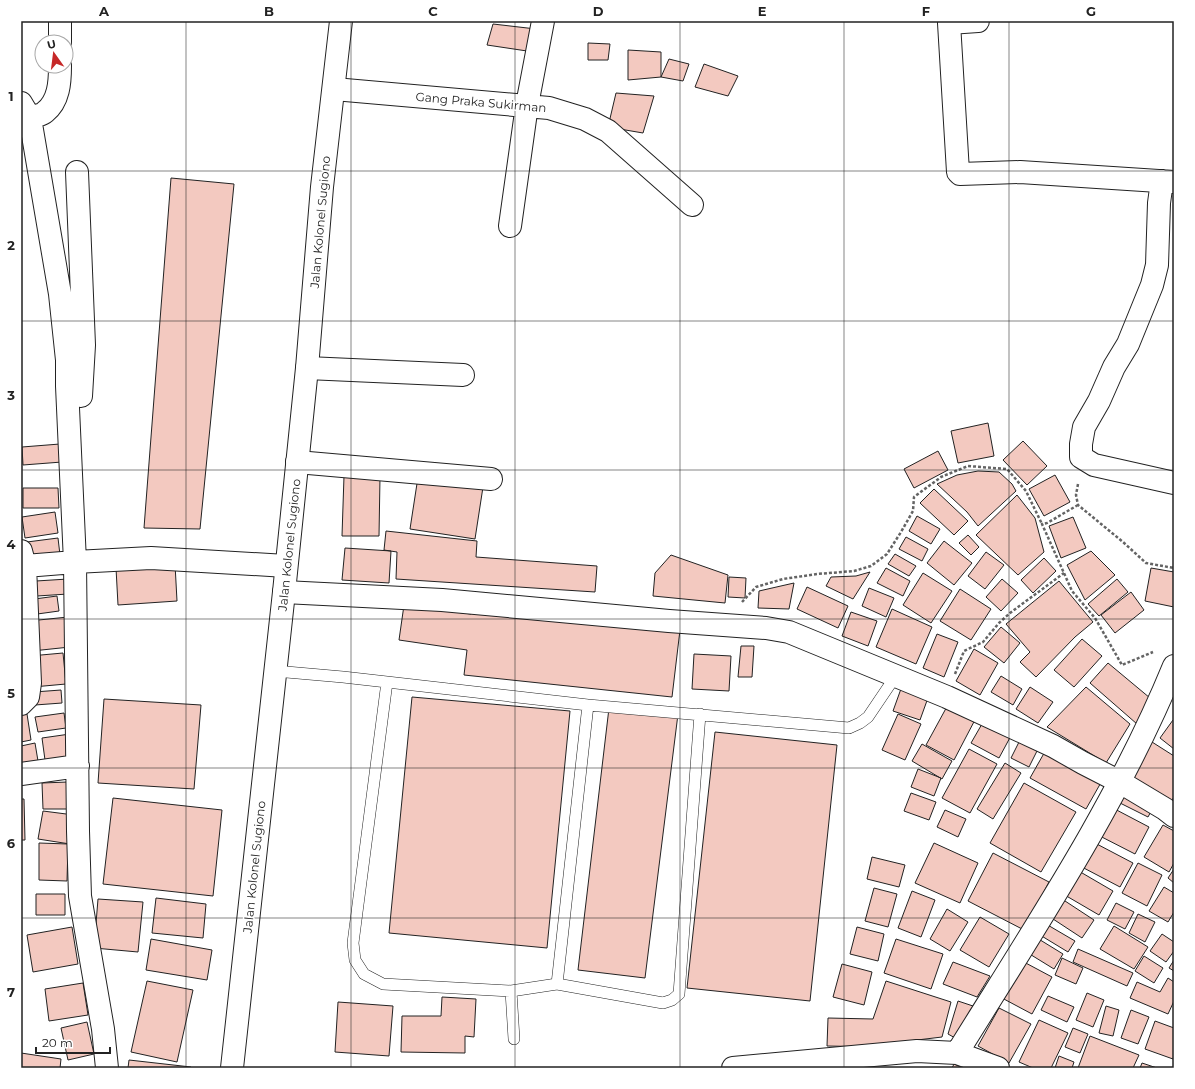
<svg xmlns="http://www.w3.org/2000/svg" width="1195" height="1089" viewBox="0 0 1195 1089" font-family="Montserrat,sans-serif">
  <rect width="100%" height="100%" fill="#fff"/>
  <path fill="#f3c9c0" stroke="#222" d="M493,24L536,29L527,51L487,45Z
    M588,43L610,44L608,60H588Z
    M628,50L661,52V77L628,80Z
    M669,59L689,64L683,81L661,77Z
    M704,64L738,76L728,96L695,87Z
    M616,93L654,96L643,133L608,127Z
    M171,178L234,184L200,529L144,528Z
    M988,423L994,456L958,463L951,431Z
    M1023,441L1047,466L1027,485L1003,460Z
    M60,444L62,462L23,465L22,447Z
    M938,451L948,470L914,488L904,469Z
    M978,471L999,472L1012,484L1016,491L978,526L967,512L937,484L957,475Z
    M1055,475L1070,502L1044,516L1029,489Z
    M344,476L380,477L379,536H342Z
    M418,477L483,487L475,539L410,529Z
    M23,488H58L59,508H23Z
    M934,489L968,521L954,535L920,503Z
    M1017,495L1035,518L1044,552L1018,575L976,535Z
    M55,512L58,533L25,538L22,517Z
    M917,516L940,529L931,544L909,531Z
    M1073,517L1086,548L1061,558L1049,526Z
    M386,531L477,541L476,557L597,566L595,592L396,579L397,552L384,550Z
    M968,535L979,547L971,555L959,543Z
    M906,537L928,549L922,561L899,549Z
    M58,538L60,555L30,560L27,542Z
    M944,541L972,563L954,585L927,563Z
    M345,548L391,551L389,583L342,580Z
    M1091,551L1115,575L1085,600L1067,565Z
    M986,552L1004,565L985,589L968,576Z
    M895,554L916,566L909,576L888,564Z
    M671,555L728,575L725,603L653,596L655,573Z
    M1044,558L1056,571L1033,593L1021,580Z
    M175,564L177,601L118,605L116,568Z
    M886,568L910,581L903,596L877,583Z
    M1151,568L1174,572V607L1145,601Z
    M870,572L853,599L826,586L831,577L856,576Z
    M923,573L952,591L931,623L903,605Z
    M729,577L746,578L745,598L728,597Z
    M68,579V594L37,596L36,581Z
    M1002,579L1018,593L1001,611L986,597Z
    M1117,579L1128,592L1099,616L1088,604Z
    M1059,581L1093,622L1075,637L1036,677L1020,662L1030,652L1006,624Z
    M794,583L789,609L758,608L759,591Z
    M807,587L848,606L838,628L797,609Z
    M869,588L894,598L886,617L862,606Z
    M960,589L991,609L971,640L940,621Z
    M1131,592L1144,610L1115,633L1101,615Z
    M57,596L59,611L30,615L27,600Z
    M404,605L471,614L472,607L680,630L672,697L464,675L467,650L399,640Z
    M892,609L932,627L916,664L876,647Z
    M851,612L877,621L868,646L842,636Z
    M68,617L70,647L32,651L29,621Z
    M1001,627L1020,643L1004,663L984,647Z
    M937,634L958,642L944,677L923,668Z
    M1082,639L1102,656L1074,687L1054,670Z
    M741,646H754L752,677H738Z
    M974,649L998,663L980,695L956,681Z
    M63,653L66,684L33,687L30,656Z
    M694,654L731,656L729,691L692,689Z
    M1108,663L1150,698L1137,724L1090,683Z
    M1001,676L1022,689L1013,705L991,692Z
    M902,686L929,695L920,720L893,711Z
    M1030,687L1053,702L1038,723L1016,709Z
    M1086,687L1130,724L1106,763L1047,727Z
    M61,690L62,703L35,705L34,692Z
    M412,697L570,711L547,948L389,933Z
    M104,699L201,705L194,789L98,783Z
    M950,701L977,716L954,760L926,745Z
    M609,708L678,714L645,978L578,970Z
    M64,713L66,728L38,732L35,717Z
    M27,714L31,740L21,742V715Z
    M898,714L921,724L905,760L882,750Z
    M986,717L1013,732L999,758L971,743Z
    M1173,720H1174V749L1160,738Z
    M715,732L837,745L810,1001L687,988Z
    M70,734L73,756L45,760L42,738Z
    M1023,734L1041,743L1029,767L1011,758Z
    M1152,742L1174,756V797L1170,803L1129,778Z
    M35,743L38,761L21,765V746Z
    M922,744L952,761L942,779L912,761Z
    M1047,748L1103,779L1086,809L1030,778Z
    M969,749L997,764L970,813L942,798Z
    M1005,763L1021,773L993,819L977,809Z
    M918,769L941,778L934,796L911,787Z
    M68,782L70,809H43L42,783Z
    M1024,783L1076,812L1041,872L990,843Z
    M1123,788L1155,804L1148,817L1116,801Z
    M911,793L936,802L929,820L904,811Z
    M113,798L222,810L213,896L103,884Z
    M21,799H24L25,840H21Z
    M1109,806L1149,827L1135,854L1094,833Z
    M945,810L966,819L958,837L937,827Z
    M43,811L74,815L70,844L38,839Z
    M1163,825L1174,831V863L1169,872L1144,857Z
    M1093,842L1133,863L1120,887L1080,866Z
    M39,843L68,844L67,881L39,880Z
    M934,843L978,863L960,903L915,883Z
    M993,853L1049,882L1024,930L968,901Z
    M872,857L905,865L899,887L867,879Z
    M1138,863L1162,875L1147,906L1122,893Z
    M1174,869V883L1168,878Z
    M1077,870L1113,891L1099,915L1063,894Z
    M1164,887L1174,893V912L1168,922L1149,911Z
    M874,888L897,894L888,927L865,921Z
    M912,891L935,900L921,937L898,928Z
    M36,894H65V915H36Z
    M156,898L206,904L203,938L152,933Z
    M98,899L143,902L138,952L94,948Z
    M1062,899L1094,920L1082,938L1050,917Z
    M1116,903L1134,912L1125,929L1107,920Z
    M947,909L968,922L950,951L930,939Z
    M1138,914L1155,922L1145,942L1129,933Z
    M980,917L1009,934L989,967L960,950Z
    M1046,924L1075,941L1068,952L1040,935Z
    M1114,926L1148,947L1134,969L1100,949Z
    M72,927L78,964L33,972L27,935Z
    M857,927L884,934L878,961L850,954Z
    M1162,934L1174,942V951L1166,962L1150,951Z
    M1037,938L1063,954L1054,969L1028,953Z
    M151,939L212,950L207,980L146,970Z
    M896,939L943,954L931,989L884,973Z
    M1078,949L1133,973L1127,986L1073,962Z
    M1144,956L1163,968L1154,983L1135,971Z
    M1062,958L1083,968L1076,984L1055,975Z
    M1174,960V971L1169,968Z
    M1022,961L1052,977L1032,1014L1002,998Z
    M953,962L990,976L977,997L943,984Z
    M842,964L872,972L864,1005L833,997Z
    M1168,978L1174,982V1001L1168,1014L1130,998L1137,982L1160,992Z
    M147,981L193,990L177,1062L131,1052Z
    M886,981L951,1002L942,1037L884,1044V1047L827,1046L828,1018L873,1019Z
    M83,983L88,1015L49,1021L45,989Z
    M1087,993L1104,1000L1093,1027L1076,1020Z
    M1048,996L1074,1007L1067,1022L1041,1010Z
    M442,997L476,999L474,1037L465,1036V1053L401,1052L402,1016H441Z
    M958,1001L982,1009L957,1039L948,1034Z
    M338,1002L393,1006L389,1056L335,1052Z
    M1106,1006L1119,1010L1113,1036L1099,1033Z
    M999,1008L1031,1024L1009,1063L978,1046Z
    M1131,1010L1149,1017L1138,1044L1121,1038Z
    M1039,1020L1068,1033L1051,1068H1033L1019,1062Z
    M1155,1021L1174,1028V1055L1173,1059L1145,1049Z
    M87,1022L94,1054L68,1060L61,1028Z
    M1073,1028L1088,1034L1080,1053L1065,1047Z
    M1090,1036L1139,1055L1133,1068H1078Z
    M21,1053L61,1059L60,1068H21Z
    M1059,1056L1074,1062L1072,1068H1055Z
    M129,1060L191,1067V1068H128Z
    M1142,1063L1157,1068H1140Z
    M954,1064L963,1068H952Z"/>
  <g fill="none" stroke-linecap="round" stroke-linejoin="round">
    <g stroke="#222" stroke-width="12">
      <path id="lane" d="M275,671L343,677L387,682L353,943L355,960L364,974L383,984L511,991L557,984L663,1003L672,1000L679,994L700,714
        M387,682L588,705L849,728L860,723L868,717L895,677
        M557,984L588,705
        M511,991L514,1039"/>
    </g>
    <g stroke="#222" stroke-width="24">
      <path id="street" d="M60,21V42
        M978,21L949,23L958,172L960,174L1020,172L1174,182
        M334,89L549,108L585,119L608,131L692,205
        M21,103L30,118L60,294L67,360V386L75,562L78,831L80,896L103,1029L107,1068
        M30,118C35,116 42,115 45,112C59,101 60,82 60,66
        M77,172L84,345L81,396
        M1162,181L1159,203L1157,265L1152,285L1128,344L1114,367L1099,401L1084,427L1081,444V457L1094,465L1174,483
        M510,226L527,105L543,21
        M307,368L463,375
        M297,462L491,479
        M21,551L25,566L30,683L28,697L21,704
        M25,566L75,562L151,558L286,566
        M284,592L442,600L669,621L766,628L789,632L947,697L1053,746L1083,763L1120,782L1165,809L1174,816
        M21,774L78,766
        M957,1053C1035,927 1118,803 1174,666
        M733,1068L917,1051L957,1053L998,1068"/>
    </g>
    <g stroke="#222" stroke-width="24">
      <path id="highway" d="M232,1068L284,592L307,368L322,187L341,21"/>
    </g>
    <path stroke="#646464" stroke-width="2.5" stroke-dasharray="3 2" stroke-linecap="butt" d="M1078,484L1076,495L1078,505L1123,542L1146,563L1174,568
      M1078,505L1047,523L1042,524L1072,591L1095,618L1122,665L1153,652
      M742,602L756,587L783,579L817,574L854,571L871,566L887,554L901,532L913,511L914,497L941,477L968,466L1007,469L1026,491L1042,524
      M955,674L964,651L983,642L999,623L1010,613L1064,573"/>
    <use href="#lane" stroke="#fff" stroke-width="11"/>
    <use href="#street" stroke="#fff" stroke-width="22"/>
    <use href="#highway" stroke="#fff" stroke-width="22"/>
  </g>
  <path fill="none" stroke="#222" stroke-width="1" stroke-opacity="0.55" d="M186,21V1068M351,21V1068M515,21V1068M680,21V1068M844,21V1068M1009,21V1068M21,171H1174M21,321H1174M21,470H1174M21,619H1174M21,768H1174M21,918H1174"/>
  <g text-anchor="middle" dominant-baseline="central" stroke-width="3" stroke-linejoin="round" paint-order="stroke">
    <g font-size="12" fill="#222" stroke="#fff">
      <text transform="translate(481 102) rotate(5)">Gang Praka Sukirman</text>
      <text transform="translate(320 222) rotate(-85)">Jalan Kolonel Sugiono</text>
      <text transform="translate(289 545) rotate(-84)">Jalan Kolonel Sugiono</text>
      <text transform="translate(254 867) rotate(-84)">Jalan Kolonel Sugiono</text>
    </g>
  </g>
  <rect width="1195" height="1089" fill="none" stroke="#ffffff" stroke-width="44"/>
  <g transform="translate(54 54) rotate(346)"><circle r="19" fill="#ffffff" stroke="#a7a7a7"/>
  <path d="M0-3L7 15L0 10L-7 15Z" fill="#c62828"/>
  <text y="-6" font-size="11" font-weight="bold" text-anchor="middle" fill="#222222">U</text>
  </g>
  <path d="M36 1047v6h74v-6" fill="none" stroke="#222222" stroke-width="2"/>
  <text x="42" y="1047" font-size="12" fill="#222222" stroke="#ffffff" stroke-width="3" paint-order="stroke">20 m</text>
  <rect x="22" y="22" width="1151" height="1045" fill="none" stroke="#222" stroke-width="1.5"/>
  <g font-size="13" text-anchor="middle" font-weight="bold" fill="#222">
    <text x="104" y="16">A</text>
    <text x="269" y="16">B</text>
    <text x="433" y="16">C</text>
    <text x="598" y="16">D</text>
    <text x="762" y="16">E</text>
    <text x="926" y="16">F</text>
    <text x="1091" y="16">G</text>
    <text x="11" y="101">1</text>
    <text x="11" y="250">2</text>
    <text x="11" y="400">3</text>
    <text x="11" y="549">4</text>
    <text x="11" y="698">5</text>
    <text x="11" y="848">6</text>
    <text x="11" y="997">7</text>
  </g>
</svg>
